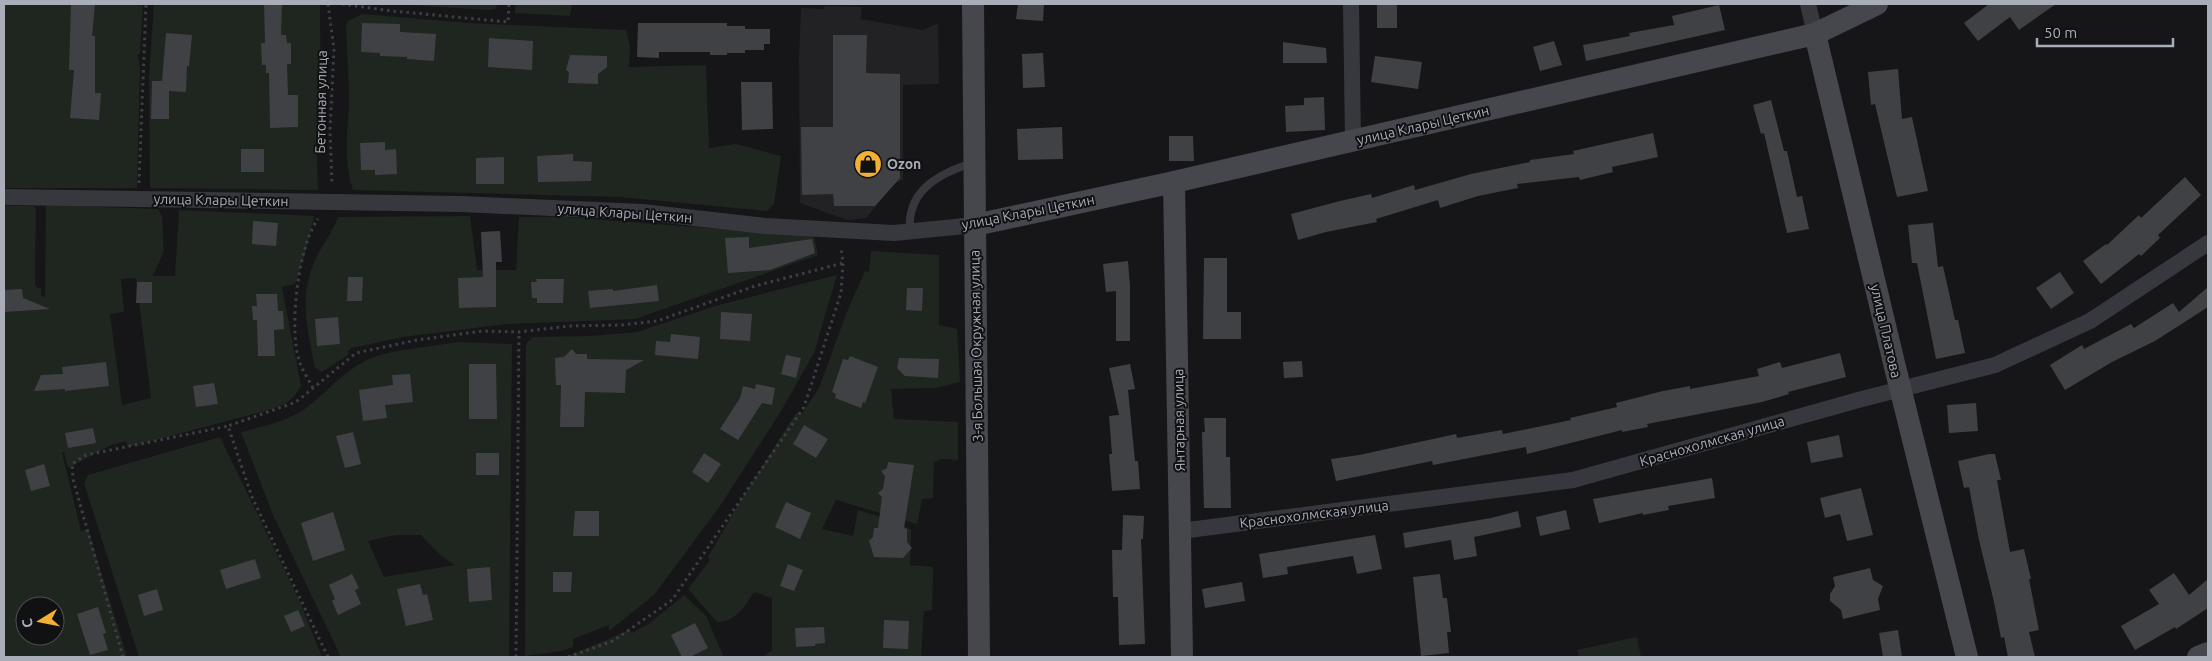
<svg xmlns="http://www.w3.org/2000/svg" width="2212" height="661" viewBox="0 0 2212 661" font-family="Ubuntu,sans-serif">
  <rect width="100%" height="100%" fill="#161618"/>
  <path fill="#222225" d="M825,6L862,7L861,19L923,30L938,23L939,84L903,85V180L895,183L866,218L847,220L800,203L799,56L801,8L824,9Z"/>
  <path fill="#1e261f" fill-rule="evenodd" d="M4,4H143L140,53L138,55L140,68L137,188H4Z
    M154,4H320L321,135H316L318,190L150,188L149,78Z
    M393,4H498L495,9L489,10Z
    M515,4H572L570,16L515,13Z
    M362,14L468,23L624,30H626L630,46L629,67L706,65L709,148L736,144L781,156L774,204L767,211L620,197L353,190C343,161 348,133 349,103C349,77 347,52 346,26L348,21Z
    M46,205L158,209L162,216L164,251L153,276H175L179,210L314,216L305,254L295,284L282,287L301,386C291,404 281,406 262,412L128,447L126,441L111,445L68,468L64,452L62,453L81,531L88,529L127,657H4V206H34L36,209L35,284L37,288H41V296L45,297ZM136,278L151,398L122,405L110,314L124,312L121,279ZM25,606H55V636H25Z
    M470,216L477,270H516L519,217H565L814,236L818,255L635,319L507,324L403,337L351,348L348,351V355L322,372L315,368C307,326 298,298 316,258C323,244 333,231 338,217Z
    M871,251L939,255V325L957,329L960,382L936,388L891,389L894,419L958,422V460L941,459L934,462L933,498L922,499L917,524L836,500L822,529L853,536L858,510L898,522L911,530L910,565L933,567L932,610L924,611L921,657H762L772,650V598L754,592C744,607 737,621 717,622L688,589L710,560L708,557L742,498L796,413L801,415L819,388L846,314L865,271L869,272Z
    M837,275L814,353L780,413L720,506L654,595L609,631V625L573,639V647L561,651L525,656L526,344L533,337L591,336L637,332L715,306Z
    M458,342L512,344L509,656L341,657L273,515L241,432C263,426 287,422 306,408C326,393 342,373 365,361C388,349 432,347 458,342ZM396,535H421L440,555L455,565L384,577L368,541Z
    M220,437L300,602L322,657H139L84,483L88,475Z
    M684,595L706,616L724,657H566L629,630L632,633L650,623Z
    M1637,637L1641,657H1579L1577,650Z"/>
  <path fill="#404145" d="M71,4H95L92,36H95V93H101L99,120L70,118L74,70H69Z
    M264,4H282L281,35H286L287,43H291V64H287L288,95H298V127L270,128L269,73H266V65H262L261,43H265Z
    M1018,4H1044L1043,21L1016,19Z
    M1377,4H1397V28H1377Z
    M1989,4H2056L2019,30L2010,17L1978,41L1964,23Z
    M1719,5L1725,30L1586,61L1583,45L1630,36L1629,33L1674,25L1672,16Z
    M362,23L400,24V32L436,34L434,61L407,59V57L380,56V53L361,52Z
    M638,23H727V26H745V29H770V44H764V50H745V53H727V55H710V52H659V58L637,57Z
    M166,33L192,35L189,66H187L186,92L169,91V119H151L152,81H162Z
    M833,35H867L866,73L900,74V178L875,206H834L833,194L802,195L801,127H833Z
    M489,38L533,41L532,70L488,67Z
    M1554,41L1562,65L1540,71L1533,47Z
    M1283,42L1326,48L1327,63H1283Z
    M1043,53L1045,87L1023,88L1022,54Z
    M570,55L607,56V67L598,74V84L568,83L569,72L566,70Z
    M1375,56L1422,62L1418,89L1371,82Z
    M1898,69L1902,119L1912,117L1928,191L1897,197L1875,104L1871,105L1868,72Z
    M741,82H772L773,129L742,130Z
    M1324,97L1325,130L1286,132L1285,106L1304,105V98Z
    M1771,100L1784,151H1787L1797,197L1802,196L1809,229L1787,233L1764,133L1761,134L1753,105Z
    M1062,127L1063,159L1018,160L1017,129Z
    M1653,133L1658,157L1612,167L1613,172L1580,180L1579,177L1517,184L1518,188L1478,196L1440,208L1438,200L1376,219L1377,222L1326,232L1298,240L1291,214L1340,201L1371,194L1372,198L1414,185L1415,190L1471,174L1530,162V160L1574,154L1573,151Z
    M1169,136H1193L1194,161H1169Z
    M385,142V150L396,149L397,174L375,175V170H361L360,143Z
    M241,149H264V172H241Z
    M573,154V161L592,162L591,181L538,182L537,156Z
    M504,157V184H476V158Z
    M2185,177L2201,195L2158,235L2160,238L2141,256L2139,254L2101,284L2083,261L2106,244L2107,245L2139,215L2141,218Z
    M253,221L278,223L276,246L252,244Z
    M1933,223L1938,267L1943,266L1955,320H1958L1965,353L1936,359L1917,263H1912L1908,225Z
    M500,231L502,262H496V307L459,308L458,278L483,277L481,232Z
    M749,237V248L812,239L815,253L770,270L728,273L725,238Z
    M1204,258H1227V312H1241V339H1203Z
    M1128,261L1130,286V341H1116V291L1106,292L1103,264Z
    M2060,272L2074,293L2051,309L2036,288Z
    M348,277H363L362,301H347Z
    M536,279H564L563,303H537V298H532L531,282H537Z
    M137,282H152V303H136Z
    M657,285L659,301L590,308L588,291L613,289V291Z
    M2208,287V307L2155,341L2112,362L2065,390L2050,365L2082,345L2084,349L2131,324L2134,328L2173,303L2179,312Z
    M907,288H923L922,311L906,310Z
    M22,289L23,298L50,309L4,312V290Z
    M256,294H277L278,311H283L284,329L274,330L275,356H258L257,320H253L252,306H257Z
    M721,312L752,314L750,341L720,339Z
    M338,317L340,344L317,346L315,319Z
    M671,334L700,337L698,359L655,355L656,341L670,342Z
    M572,349L576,354H587V359L644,360L626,370L625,393L585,392L584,427H560L561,385H556L555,358L564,357Z
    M1840,353L1846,377L1788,392L1789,394L1762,402L1647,424L1648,427L1622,432V430L1527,454L1526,447L1433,465L1432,461L1336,481L1331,459L1359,455L1456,434L1457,438L1502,430L1503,434L1571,420L1570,418L1617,407L1616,403L1663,391L1690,386V389L1759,376L1757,369L1780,362L1782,368Z
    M786,355L801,358L796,378L781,374Z
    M850,356L878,367L865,403L863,402L861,408L835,398L836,394L832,392L843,359L848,360Z
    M899,358L939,359L938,378L905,376L897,368Z
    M1302,361L1303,377L1284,378L1283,362Z
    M106,362L109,386L65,391V389L34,391L41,375L63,374L62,367Z
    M469,364H496L497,419H469Z
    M1130,364L1135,389L1128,390L1135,461H1138L1140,489L1112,491L1109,454H1112L1109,416L1119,415L1109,368Z
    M410,374L413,402L385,405L387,418L363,421L359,390L393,385L392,375Z
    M214,383L218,404L196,407L193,386Z
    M756,384L775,388L772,405L762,403L738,440L720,429L740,398L743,386L755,389Z
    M1976,403L1978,431L1949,433L1947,405Z
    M1204,418H1226V457H1230L1231,508H1204L1202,432H1205Z
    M804,425L828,439L816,458L793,444Z
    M93,428L96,443L68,448L65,433Z
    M353,432L361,464L345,468L336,436Z
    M1839,435L1843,457L1811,463L1807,442Z
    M476,453H499V475H476Z
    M704,453L721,464L708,483L692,472Z
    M1989,454H1995L2001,480H1997L2010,552L2024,549L2031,579H2029L2039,630L2029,632L2035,657H2008L2004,637L2001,638L1994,602L1979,540L1969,487L1964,488L1958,461Z
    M888,462L914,465L904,528L907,529V542L912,548L903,558L874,557L869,541L873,537L874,528H878L882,497L878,493L883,489L885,476L881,471L887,468Z
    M44,464L50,486L31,491L25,470Z
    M1712,478L1715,498L1668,506L1669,510L1643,515V513L1599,523L1593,499Z
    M1861,488L1873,535L1847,541L1840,514L1825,518L1820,498Z
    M786,502L811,513L800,539L775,527Z
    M1566,510L1570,529L1540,536L1536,517Z
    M575,511H599V536H573Z
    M1518,511L1521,527L1474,537L1477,556L1454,560L1451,540L1405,548L1403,533L1491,518Z
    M333,512L345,550L313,561L301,523Z
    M1123,515L1144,516L1143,539H1141L1145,644L1119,645L1118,597H1113L1112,550H1122Z
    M1375,535L1382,569L1357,574L1353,556L1287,567L1288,574L1263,578L1259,554Z
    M255,559L261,578L226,589L220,570Z
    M788,564L803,570L794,591L780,586Z
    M490,567L492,600L469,602L467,569Z
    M1870,568L1873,580L1883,586L1878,599L1880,610L1843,619L1841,610L1830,601V594L1835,586L1833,577Z
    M553,572H572L571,592H553Z
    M2174,573L2189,595L2208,579V608L2176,629L2175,627L2135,650L2121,626L2159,604L2149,590Z
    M352,574L359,588L355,590L361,604L338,615L332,601L335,599L329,585Z
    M1440,574L1443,598H1447L1451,632H1447L1449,653L1421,656L1413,577Z
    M1242,582L1245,601L1205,608L1202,589Z
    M420,584L423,595L427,594L433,620L406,626L397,589Z
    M157,589L163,610L144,616L138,595Z
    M98,607L106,633L103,634L108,650L90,655L77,614Z
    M298,610L305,626L291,632L284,616Z
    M884,620L909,621L908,649L883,648Z
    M695,623L708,648L690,657H682L671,635Z
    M824,627L825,643L815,644V646L796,647L795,628Z
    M1898,630L1902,657H1883L1879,633Z"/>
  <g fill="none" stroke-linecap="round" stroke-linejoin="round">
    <path stroke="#3d3f44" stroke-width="3" stroke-dasharray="2.5 4" stroke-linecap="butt" d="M328,4L334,49L330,130L332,185
      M342,4L392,11L508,22L509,4
      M139,183L146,4
      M313,388C309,380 303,372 300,363C288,332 298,245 318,219
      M123,657L73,479L72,464L86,455L228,426
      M328,657L252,497L228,426L296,402L356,353L417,340L483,331L519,332L569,326L622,325L657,321L755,286L843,263
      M516,657L519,332
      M568,657L613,641L672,600L804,407L841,293L843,263L841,247"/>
    <path stroke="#37383d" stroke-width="8" d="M910,232C906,191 938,174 972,163"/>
    <path stroke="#37383d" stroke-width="16" d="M1351,4L1353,141
      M1808,4L1815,34
      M4,197L461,204L642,212L765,226L894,233L975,225
      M1181,531L1573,480L1862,399L1995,365L2090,321L2208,243"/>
    <path stroke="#45474d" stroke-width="22" d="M973,4L979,657
      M1815,34L1895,367L1967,657
      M1174,182L1182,657
      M975,225L1174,182L1815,34L1877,4
      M2198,657L2208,653"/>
  </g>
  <defs>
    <g id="shop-disc" transform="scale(1.4375)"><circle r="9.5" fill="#f2b134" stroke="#111113"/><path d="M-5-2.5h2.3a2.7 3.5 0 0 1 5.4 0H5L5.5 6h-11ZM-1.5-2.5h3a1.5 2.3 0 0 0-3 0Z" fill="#111"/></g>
  </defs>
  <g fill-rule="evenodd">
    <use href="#shop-disc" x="868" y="164"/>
  </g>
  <g text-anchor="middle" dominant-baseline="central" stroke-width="4" stroke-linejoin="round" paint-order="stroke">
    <g font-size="14" fill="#a8adb8" stroke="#111113">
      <text transform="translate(321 102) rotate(-89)">Бетонная улица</text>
      <text transform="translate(1423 125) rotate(-13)">улица Клары Цеткин</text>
      <text transform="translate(221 200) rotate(1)">улица Клары Цеткин</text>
      <text transform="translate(1028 212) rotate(-11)">улица Клары Цеткин</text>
      <text transform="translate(625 213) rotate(4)">улица Клары Цеткин</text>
      <text transform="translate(1886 331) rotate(77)">улица Платова</text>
      <text transform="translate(976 346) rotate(-91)">3-я Большая Окружная улица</text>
      <text transform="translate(1179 420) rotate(-91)">Янтарная улица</text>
      <text transform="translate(1712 441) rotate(-16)">Краснохолмская улица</text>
      <text transform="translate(1314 514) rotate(-7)">Краснохолмская улица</text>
    </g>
    <g font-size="14" font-weight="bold" fill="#a8adb8" stroke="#111113" text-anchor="start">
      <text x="887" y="164">Ozon</text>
    </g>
  </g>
  <rect width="2212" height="661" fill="none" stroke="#a8adb8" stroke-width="10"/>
  <g transform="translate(40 621) rotate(260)"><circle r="24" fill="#111113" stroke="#4d4f55"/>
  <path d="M0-4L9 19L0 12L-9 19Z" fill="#f2b134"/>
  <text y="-8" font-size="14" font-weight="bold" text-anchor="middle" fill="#a8adb8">С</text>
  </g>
  <path d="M2037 38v8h136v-8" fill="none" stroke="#a8adb8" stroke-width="2.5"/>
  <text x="2044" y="38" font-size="15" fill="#a8adb8" stroke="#111113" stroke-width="4" paint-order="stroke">50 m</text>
</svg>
